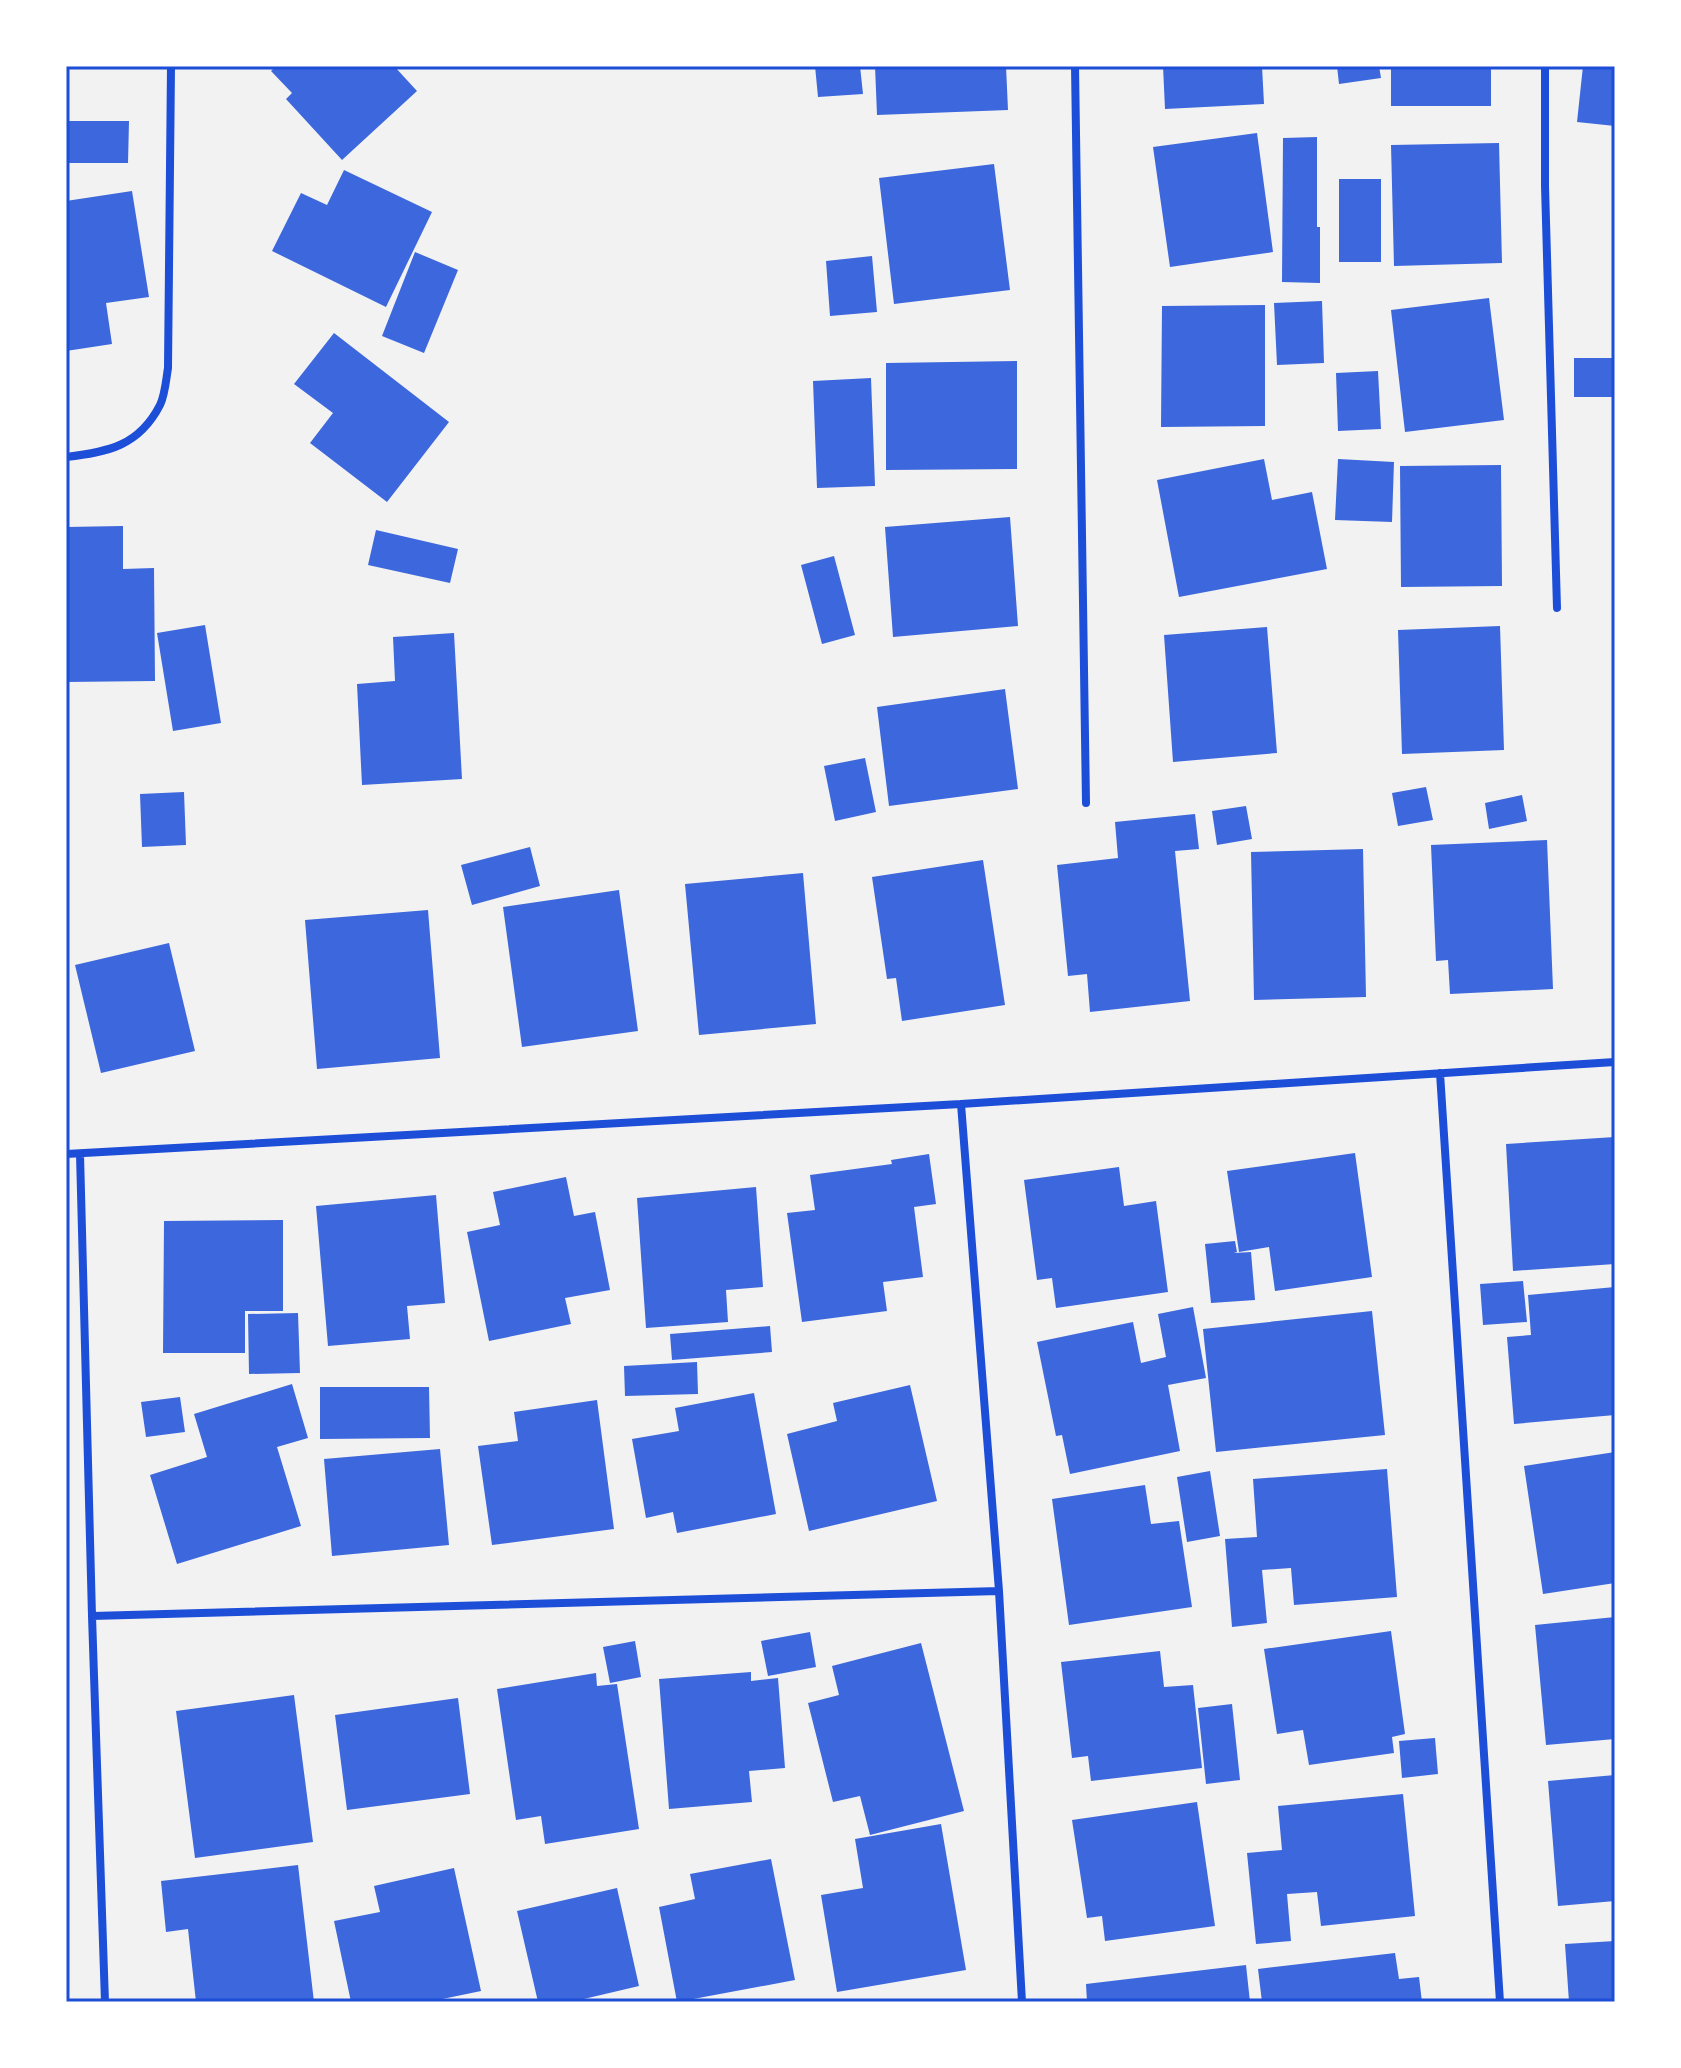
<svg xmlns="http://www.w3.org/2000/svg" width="1681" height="2068" viewBox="0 0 1681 2068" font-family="'PT Sans Narrow',sans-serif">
  <rect width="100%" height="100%" fill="#f2f2f2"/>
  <path fill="#3d67dc" d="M276,66H394L417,91L342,160L286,99L292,93L271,71Z
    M815,66H860L863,94L818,97Z
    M875,66H1006L1008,110L877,115Z
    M1163,66H1262L1264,104L1165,109Z
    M1337,66H1379L1381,78L1339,84Z
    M1391,66H1491V106H1391Z
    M1583,66H1615V126L1577,122Z
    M66,121H129L128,163H66Z
    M1257,133L1273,252L1170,267L1153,147Z
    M1317,137V227H1320V283L1282,282L1283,138Z
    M1499,143L1502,263L1394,266L1391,145Z
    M994,164L1010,290L894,304L879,178Z
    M344,170L432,212L386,307L272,251L301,193L327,205Z
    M1339,179H1381V262H1339Z
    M132,191L149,297L106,303L112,344L66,351V201Z
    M415,252L458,270L424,353L382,336Z
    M872,256L877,312L830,316L826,261Z
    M1489,298L1504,420L1405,432L1391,310Z
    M1322,301L1324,363L1277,365L1274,303Z
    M1265,305V426L1161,427L1162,306Z
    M334,333L449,422L387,502L310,443L333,413L294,384Z
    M1574,358H1615V397H1574Z
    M1017,361V469L886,470V363Z
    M1378,371L1381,429L1338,431L1336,373Z
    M871,378L875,486L817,488L813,381Z
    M1264,459L1272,500L1312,492L1327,569L1179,597L1157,480Z
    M1338,459L1394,462L1392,522L1335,520Z
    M1501,465L1502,586L1401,587L1400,466Z
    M1010,517L1018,626L893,637L885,527Z
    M123,526V569L154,568L155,681L66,682V527Z
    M376,530L458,549L450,583L368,565Z
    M834,556L855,635L822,644L801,565Z
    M205,625L221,723L173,731L157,633Z
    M1500,626L1504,750L1402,754L1398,630Z
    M1267,627L1277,753L1173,762L1164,635Z
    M454,633L462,779L362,785L357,684L395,681L393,637Z
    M1005,689L1018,789L889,806L877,707Z
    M865,758L876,812L835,821L824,766Z
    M1426,787L1433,820L1398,826L1392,793Z
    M184,792L186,845L142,847L140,794Z
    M1522,795L1527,821L1489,829L1485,803Z
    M1246,806L1252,839L1217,845L1212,811Z
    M1195,814L1199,849L1175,851L1190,1001L1090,1012L1087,974L1068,976L1057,865L1118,858L1115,822Z
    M1547,840L1553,989L1450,994L1448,960L1436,961L1431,845Z
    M530,847L540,886L472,905L461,865Z
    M1363,849L1366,997L1254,1000L1251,852Z
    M983,860L1005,1005L902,1021L896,978L887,979L872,877Z
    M803,873L816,1024L699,1035L685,884Z
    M619,890L638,1031L522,1047L503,907Z
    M428,910L440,1058L317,1069L305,920Z
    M169,943L195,1051L101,1073L75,965Z
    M1615,1137V1264L1513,1271L1506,1144Z
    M1355,1153L1372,1277L1275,1291L1269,1247L1239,1252L1227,1171Z
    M929,1154L936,1204L914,1207L923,1277L883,1282L887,1311L802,1322L787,1213L815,1210L810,1175L892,1164L891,1160Z
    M1119,1167L1124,1206L1156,1201L1168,1292L1056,1308L1052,1278L1037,1280L1024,1180Z
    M566,1177L574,1216L595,1212L610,1290L565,1298L571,1324L489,1341L467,1232L500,1225L493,1192Z
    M756,1187L763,1287L726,1290L728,1322L646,1328L637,1198Z
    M436,1195L445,1303L407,1306L410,1339L328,1346L316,1206Z
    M283,1220V1311H245V1353H163L164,1221Z
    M1235,1241L1237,1252L1234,1253L1251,1252L1255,1300L1211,1303L1205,1244Z
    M1523,1281L1527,1322L1483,1325L1480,1284Z
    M1615,1287V1415L1514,1424L1507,1337L1531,1335L1528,1295Z
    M1193,1307L1206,1378L1168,1385L1180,1451L1070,1474L1062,1435L1056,1436L1037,1342L1133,1322L1141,1363L1166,1357L1158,1314Z
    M1372,1311L1385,1435L1216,1452L1203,1329Z
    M298,1313L300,1373L249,1374L248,1314Z
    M770,1326L772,1352L672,1360L670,1334Z
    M697,1362L698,1394L625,1396L624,1366Z
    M292,1384L308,1438L277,1447L301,1526L177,1564L150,1475L207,1457L194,1414Z
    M910,1385L937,1501L809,1531L787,1434L837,1421L833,1403Z
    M320,1387H429L430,1438L320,1439Z
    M754,1393L776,1514L677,1533L673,1512L646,1518L632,1439L679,1431L675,1408Z
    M180,1397L185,1432L146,1437L141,1402Z
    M597,1400L614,1529L492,1545L478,1446L518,1441L514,1412Z
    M440,1449L449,1545L332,1556L324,1459Z
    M1615,1452V1583L1543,1594L1524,1466Z
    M1387,1469L1397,1597L1294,1605L1291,1568L1262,1570L1267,1623L1232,1627L1225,1539L1257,1537L1253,1479Z
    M1210,1471L1220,1536L1187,1542L1177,1477Z
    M1145,1485L1151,1524L1179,1521L1192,1607L1069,1625L1052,1499Z
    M1615,1617V1739L1546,1745L1535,1625Z
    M1391,1631L1405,1734L1392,1737L1394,1753L1309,1765L1303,1730L1277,1734L1264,1649Z
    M810,1632L816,1667L768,1676L761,1641Z
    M635,1641L641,1677L610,1683L603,1647Z
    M921,1643L964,1811L870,1835L860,1796L833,1802L808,1703L839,1695L832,1666Z
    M1160,1651L1164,1687L1193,1685L1202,1768L1091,1781L1088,1756L1072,1758L1061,1662Z
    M751,1672V1681L778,1678L785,1768L749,1771L752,1802L669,1809L659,1679Z
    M596,1673L597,1686L617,1684L639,1829L545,1844L541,1816L516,1820L497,1689Z
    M294,1695L313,1842L195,1858L176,1711Z
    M458,1698L470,1794L347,1810L335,1715Z
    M1232,1704L1240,1780L1206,1784L1198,1708Z
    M1435,1738L1438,1774L1402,1778L1399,1741Z
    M1615,1775V1901L1558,1906L1548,1781Z
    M1403,1794L1415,1916L1321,1926L1317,1892L1287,1894L1291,1941L1256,1944L1247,1853L1282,1850L1278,1806Z
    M1197,1802L1215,1926L1105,1941L1102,1916L1087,1918L1072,1820Z
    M941,1824L966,1970L837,1992L821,1895L863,1888L855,1839Z
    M771,1859L795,1980L677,2002L659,1907L695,1899L690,1874Z
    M298,1865L314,2002H196L188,1929L166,1932L161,1881Z
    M454,1868L481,1991L428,2002H351L334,1921L380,1912L374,1886Z
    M617,1888L639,1986L571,2002H538L517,1911Z
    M1615,1941V2002H1569L1565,1944Z
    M1395,1953L1399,1979L1419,1977L1422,2002H1262L1258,1969Z
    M1246,1965L1250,2002H1087L1086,1984Z"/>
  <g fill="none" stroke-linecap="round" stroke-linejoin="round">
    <path stroke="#1d4ed8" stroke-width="8" d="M1075,66L1086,803
      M1545,66V186L1557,608
      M66,457C108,452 139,446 160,405C165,395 166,380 168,368L171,66
      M1440,1073L1500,2002
      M961,1104L999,1591L1022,2002
      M66,1154L961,1104L1615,1062
      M80,1154L92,1616L105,2002
      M92,1616L999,1591"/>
  </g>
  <rect width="1681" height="2068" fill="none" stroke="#ffffff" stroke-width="136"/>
  <rect x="68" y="68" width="1545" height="1932" fill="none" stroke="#1d4ed8" stroke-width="3"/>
</svg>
